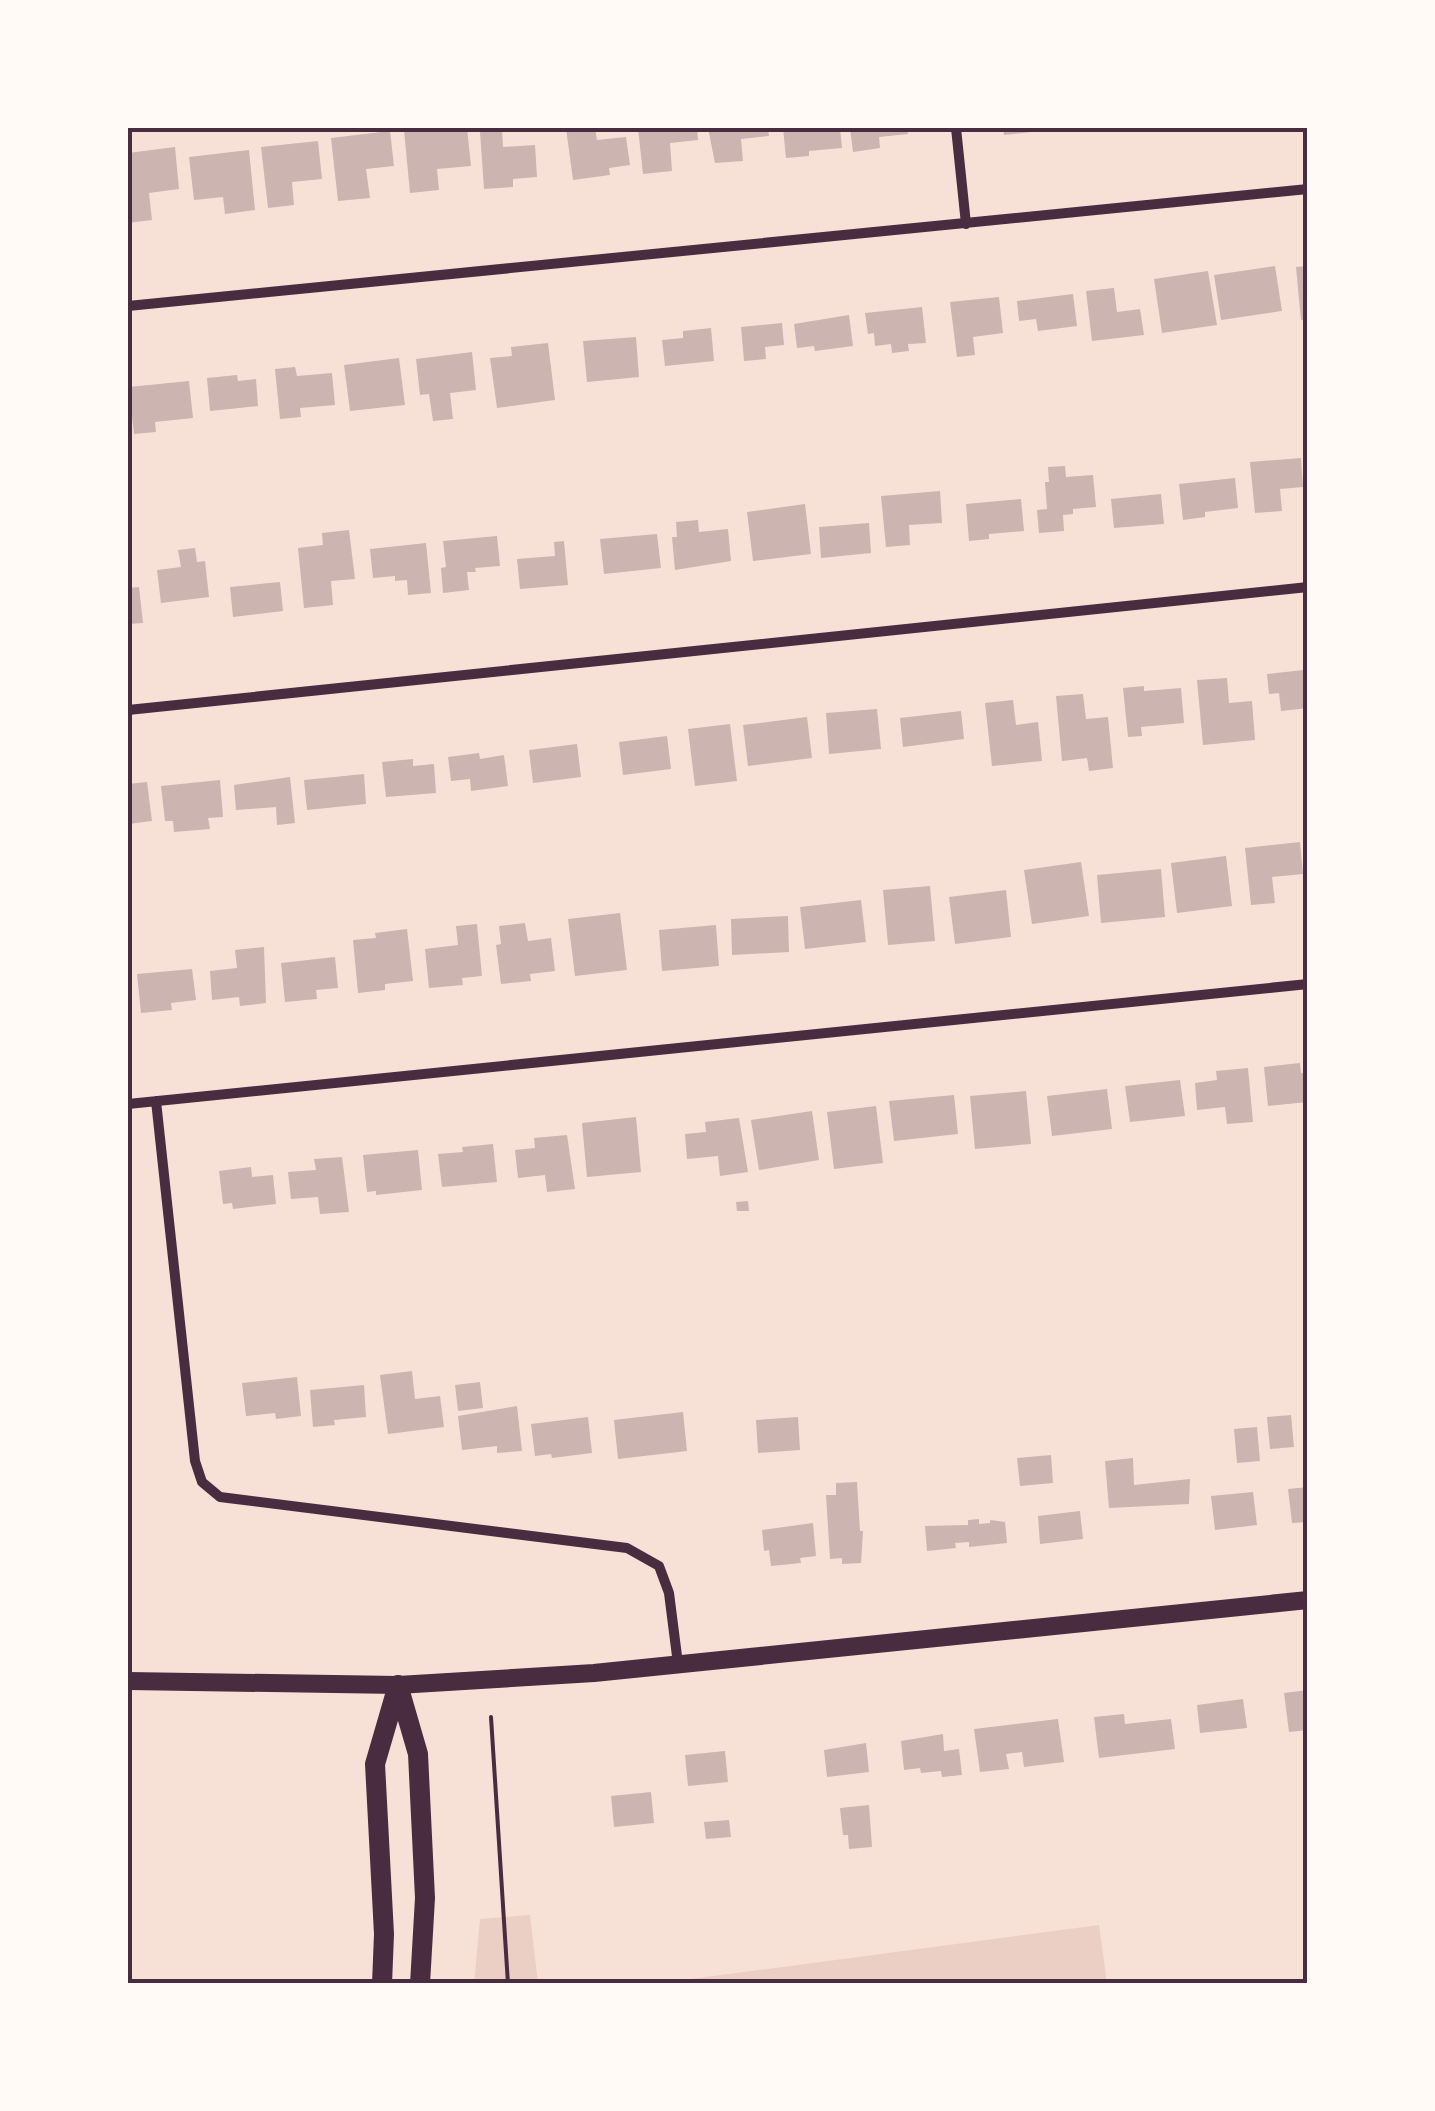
<svg xmlns="http://www.w3.org/2000/svg" width="1435" height="2111" viewBox="0 0 1435 2111" font-family="Poppins,sans-serif">
  <rect width="100%" height="100%" fill="#f7e1d7"/>
  <path fill="#ebcfc5" d="M530,1915L538,1983L474,1984L480,1919Z
    M1099,1925L1107,1983H661Z"/>
  <path fill="#ccb4b1" d="M428,128H467L471,166L437,169L439,190L410,193L404,130Z
    M566,128H595L597,140L626,137L630,165L609,168L610,175L573,180Z
    M638,128H697L698,140L670,143L672,171L643,174Z
    M708,128H768L769,136L741,139L743,161L715,163Z
    M783,128H840L842,148L809,151V156L786,158Z
    M850,128H907L908,134L879,137L880,148L853,152Z
    M1003,128H1031L1032,132L1004,135Z
    M502,130L503,147L535,145L537,177L513,179V187L484,189L480,132Z
    M390,131L394,166L366,169L370,198L338,201L331,138Z
    M318,141L322,179L292,182L294,205L268,208L261,147Z
    M175,147L179,189L149,193L152,220L128,223V153Z
    M249,150L255,210L225,214L223,197L194,200L189,157Z
    M1275,266L1282,311L1221,320L1214,275Z
    M1308,266V320H1301L1296,267Z
    M1208,271L1217,325L1162,333L1154,279Z
    M1114,288L1117,312L1140,309L1144,335L1092,341L1086,291Z
    M1073,294L1077,326L1038,331L1036,319L1019,321L1017,301Z
    M999,297L1003,333L973,337L975,355L957,357L950,302Z
    M922,307L926,343L908,344L909,351L892,353L891,344L875,346L874,333L868,334L865,313Z
    M849,315L853,346L815,351L814,346L797,348L794,324Z
    M782,323L784,345L765,347L766,359L744,361L741,327Z
    M711,328L714,361L665,366L662,340L683,338V331Z
    M636,337L639,377L587,382L583,341Z
    M548,343L555,400L497,408L490,358L512,356L511,347Z
    M472,352L476,390L450,393L453,419L433,421L429,394L420,395L416,359Z
    M399,358L405,405L350,411L344,365Z
    M295,367L297,376L332,373L335,405L300,408L301,417L280,419L275,369Z
    M237,375L238,381L256,379L258,406L210,411L207,378Z
    M189,381L193,418L155,422L156,432L134,434L129,387Z
    M1301,458L1303,487L1280,489L1282,511L1255,513L1250,462Z
    M1065,466L1066,477L1093,475L1096,507L1073,509V514L1063,515L1064,531L1039,533L1037,510L1047,509L1045,482H1049L1048,467Z
    M1235,478L1238,508L1205,512V517L1183,520L1179,484Z
    M940,491L942,523L909,525L910,545L886,547L881,496Z
    M1161,494L1164,524L1114,528L1111,499Z
    M1021,499L1024,531L989,534V539L969,541L966,504Z
    M805,504L811,554L753,561L747,512Z
    M698,520L699,532L728,529L731,561L675,570L672,537H677L676,522Z
    M869,523L871,553L821,558L819,527Z
    M349,530L355,579L331,581L333,605L304,608L298,548L323,545L322,533Z
    M657,534L661,568L604,574L600,539Z
    M497,536L500,566L475,568L476,572H467L469,590L443,593L441,568L446,567L443,541Z
    M564,541L568,585L520,589L517,559L555,556L554,542Z
    M426,543L431,593L408,595L407,580L395,581V576L373,578L370,549Z
    M195,548L197,562L205,561L209,597L161,603L157,570L181,567L178,550Z
    M280,582L283,611L233,617L230,587Z
    M139,587L143,623L128,624V588Z
    M1303,670L1304,679L1308,678V708L1281,711L1279,693L1269,694L1267,674Z
    M1227,678L1229,703L1252,701L1255,740L1203,745L1197,680Z
    M1144,686V691L1181,688L1184,723L1141,727L1142,736L1128,737L1123,688Z
    M1083,694L1086,719L1108,717L1113,768L1089,771L1087,758L1062,761L1056,696Z
    M1013,700L1016,725L1038,722L1042,761L992,766L985,703Z
    M877,709L881,749L829,754L826,713Z
    M961,711L964,739L903,747L900,718Z
    M807,717L812,758L748,766L743,725Z
    M730,724L737,781L695,786L688,729Z
    M667,736L671,769L623,775L619,742Z
    M577,744L581,777L533,783L529,750Z
    M479,753L480,759L504,755L508,786L471,791L470,779L451,781L448,757Z
    M413,759V766L434,764L436,793L386,797L382,762Z
    M364,774L366,804L307,810L304,780Z
    M290,777L295,823L277,825L276,807L236,810L234,785Z
    M220,780L223,817L208,818L210,829L174,832L173,821H165L161,786Z
    M147,782L152,821L128,824V784Z
    M1300,842L1303,874L1272,877L1275,903L1251,905L1245,848Z
    M1226,856L1232,906L1177,913L1171,863Z
    M1081,862L1089,916L1032,924L1024,870Z
    M1161,869L1165,917L1101,923L1097,875Z
    M930,886L935,941L888,945L883,890Z
    M1006,890L1011,937L955,944L949,897Z
    M861,900L866,942L805,949L800,907Z
    M620,913L627,970L575,976L568,919Z
    M788,916L789,952L732,955L731,919Z
    M525,923L528,941L551,938L555,971L530,974L531,981L501,984L496,945L501,944L499,926Z
    M477,924L482,976L462,978L463,985L429,988L425,949L458,945L456,926Z
    M716,925L719,966L662,971L659,930Z
    M407,929L413,981L385,984V990L358,993L353,940L376,938L375,933Z
    M264,947L266,1003L240,1006L239,997L212,1000L210,971L237,968L235,950Z
    M335,957L338,988L316,990L317,999L285,1002L281,963Z
    M192,969L196,1000L171,1003L172,1010L141,1013L137,974Z
    M1300,1063L1301,1073L1308,1072V1102L1268,1106L1264,1067Z
    M1248,1068L1253,1122L1227,1124L1225,1107L1197,1110L1195,1083L1217,1080L1216,1071Z
    M1180,1080L1185,1116L1130,1122L1125,1086Z
    M1107,1089L1112,1129L1052,1136L1047,1096Z
    M1026,1091L1031,1144L975,1149L970,1096Z
    M954,1095L958,1134L894,1141L889,1101Z
    M876,1106L883,1163L834,1169L827,1112Z
    M812,1111L819,1160L759,1170L751,1120Z
    M636,1117L641,1172L587,1177L582,1123Z
    M739,1118L748,1172L720,1176L718,1156L687,1159L685,1134L706,1132L705,1122Z
    M567,1135L575,1189L547,1192L545,1175L518,1178L515,1150L535,1148L534,1138Z
    M493,1144L497,1182L442,1187L438,1154L463,1152L462,1147Z
    M418,1150L422,1190L376,1195V1191L367,1192L363,1155Z
    M342,1157L349,1212L320,1214L318,1197L291,1199L288,1172L316,1170L314,1159Z
    M251,1167L252,1177L273,1175L276,1204L233,1209L232,1203L223,1204L219,1171Z
    M748,1201L749,1211H737L736,1202Z
    M412,1371L415,1399L440,1396L444,1427L388,1434L380,1375Z
    M297,1377L301,1416L276,1419L275,1413L246,1416L242,1383Z
    M480,1382L483,1408L458,1411L455,1385Z
    M364,1385L366,1417L334,1420L335,1425L313,1427L310,1390Z
    M517,1406L522,1451L497,1453V1446L462,1450L458,1416Z
    M683,1412L687,1451L618,1459L614,1420Z
    M1291,1415L1294,1447L1270,1449L1267,1417Z
    M588,1417L592,1453L552,1458L551,1454L535,1456L531,1424Z
    M798,1417L800,1450L758,1453L756,1420Z
    M1257,1427L1260,1461L1237,1463L1234,1429Z
    M1051,1455L1053,1483L1020,1486L1017,1458Z
    M1133,1458L1134,1485L1190,1479L1189,1504L1109,1508L1105,1461Z
    M857,1482L860,1531H863L861,1563L842,1564V1558L830,1559L826,1495H836V1483Z
    M1308,1487V1522L1292,1523L1288,1489Z
    M1253,1492L1257,1525L1215,1530L1211,1496Z
    M1080,1511L1083,1539L1040,1544L1038,1516Z
    M979,1519V1524L990,1523V1520L1005,1522L1007,1543L969,1547V1542L955,1543L956,1548L927,1551L925,1526L968,1525V1520Z
    M813,1523L816,1556L800,1558L801,1563L771,1566L769,1550L764,1551L762,1530Z
    M1308,1690V1730L1289,1732L1284,1693Z
    M1243,1699L1247,1728L1200,1733L1197,1705Z
    M1124,1714L1125,1724L1171,1719L1175,1749L1099,1758L1094,1717Z
    M1058,1719L1064,1762L1024,1767L1022,1752L1006,1754L1009,1769L980,1772L974,1729Z
    M943,1734L944,1751L959,1749L962,1775L942,1777L941,1771L921,1773L920,1768L904,1770L901,1741Z
    M866,1743L869,1772L827,1777L824,1750Z
    M725,1751L728,1782L688,1786L685,1755Z
    M651,1792L654,1823L614,1827L611,1796Z
    M869,1805L872,1847L849,1849L848,1835H843L840,1808Z
    M729,1820L731,1837L706,1839L704,1822Z"/>
  <g fill="none" stroke-linecap="round" stroke-linejoin="round">
    <path stroke="#4a2c40" stroke-width="4" d="M491,1717L508,1984"/>
    <path stroke="#4a2c40" stroke-width="10" d="M956,128L966,224
      M128,306L1308,189
      M128,710L1308,587
      M156,1101L195,1461L202,1482L220,1497L627,1548L659,1566L669,1593L678,1664
      M128,1104L1308,984"/>
    <path stroke="#4a2c40" stroke-width="18" d="M128,1681L398,1685L594,1673L1308,1600"/>
    <path stroke="#4a2c40" stroke-width="20" d="M398,1685L418,1754L425,1898L420,1984
      M382,1984L384,1934L375,1764L398,1685"/>
  </g>
  <rect width="1435" height="2111" fill="none" stroke="#fffaf5" stroke-width="260"/>
  <rect x="130" y="130" width="1175" height="1851" fill="none" stroke="#4a2c40" stroke-width="4"/>
</svg>
